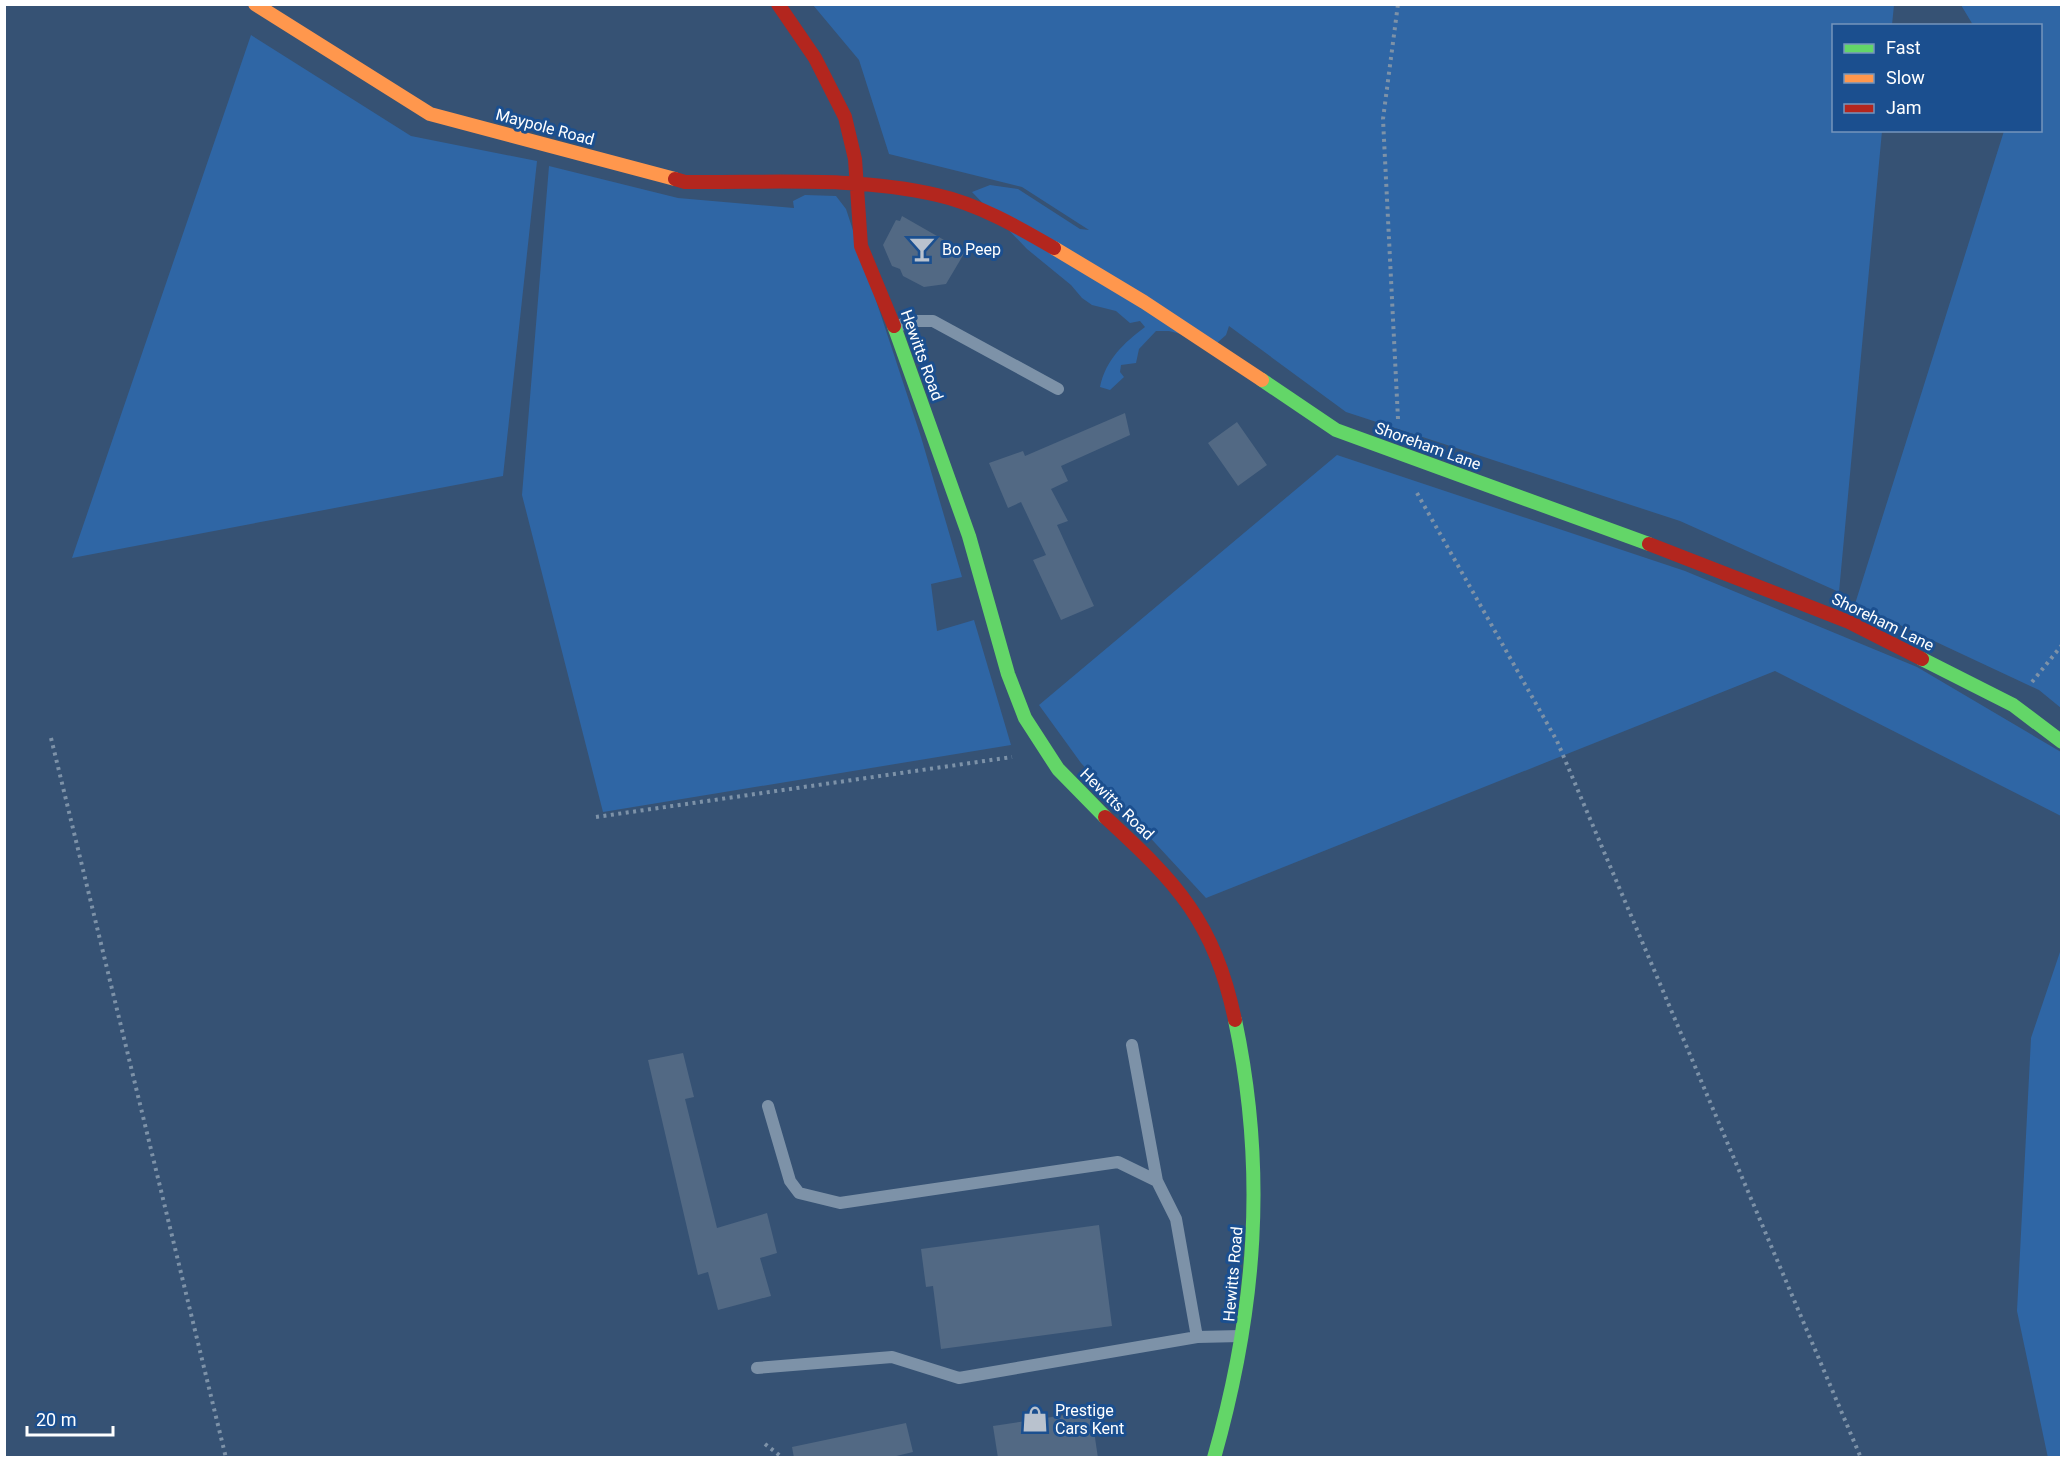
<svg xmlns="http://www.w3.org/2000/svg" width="2066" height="1462" viewBox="0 0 2066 1462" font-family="Roboto,sans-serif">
  <rect width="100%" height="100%" fill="#365274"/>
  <path fill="#2f66a5" d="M813,5H1894L1892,25L1834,26V130L1882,131L1839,592L1680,521L1346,412L1229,326L1226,335L1217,343L1169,331H1156L1139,349L1136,363L1121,365L1120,372L1124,377L1110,390L1100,387C1106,359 1124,343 1145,327L1140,321L1130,323L1116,311L1092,305L1082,298L1071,285L1027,249L972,192L990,185L1018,189L1080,229L1089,230L1022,187L889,154L859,60Z
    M1961,5H2061V708L2039,690L1855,604L2004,131L2040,130V26L1973,25Z
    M251,35L411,136L537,161L503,476L72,558Z
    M549,166L678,198L794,208L793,201L805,195L836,196L846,209L921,437L962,577L931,584L937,631L974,620L1011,745L603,812L522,495Z
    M1337,455L1685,571L1917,667L2061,752V816L1775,671L1206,898L1081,763L1039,705Z
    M2061,949L2062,1457L2048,1458L2017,1311L2031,1038Z"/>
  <path fill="#526984" d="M902,216L965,252L946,284L924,287L903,276L900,269L892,266L883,245L896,220L900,221Z
    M1125,413L1130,435L1061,466L1068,481L1051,489L1068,521L1057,525L1094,606L1061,620L1033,560L1046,555L1021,502L1008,508L989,463L1023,451L1025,456Z
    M1237,422L1267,465L1238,486L1208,443Z
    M683,1053L694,1097L685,1099L717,1228L767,1213L777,1253L760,1258L771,1296L718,1310L708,1272L698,1275L648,1060Z
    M1099,1225L1112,1326L941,1349L933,1286L926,1287L921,1249Z
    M1091,1411L1098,1458H998L993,1426Z
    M906,1423L913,1452L888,1458H794L792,1447Z"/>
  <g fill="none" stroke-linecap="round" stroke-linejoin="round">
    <path stroke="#7d92a8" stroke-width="4" stroke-dasharray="3 4.5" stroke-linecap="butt" d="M1398,419L1383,119L1398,4
      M1417,493L1557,741L1861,1458
      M2032,682L2062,645
      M51,738L226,1458
      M596,817L1012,757
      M765,1444L783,1458"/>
    <path stroke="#7d92a8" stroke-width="12" d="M895,327L912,321H933L1058,389
      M1132,1045L1157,1181
      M768,1106L790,1181L799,1193L840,1203L1118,1162L1157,1181L1176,1219L1197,1337
      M757,1368L892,1357L959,1378L1197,1337L1241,1336"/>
    <path stroke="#63d668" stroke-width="14" d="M894,326L969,536L1008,674L1025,718L1058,769L1105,817
      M1262,380L1336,430L1649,544
      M1922,659L2013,705L2062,742
      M1214,1458C1256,1310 1267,1171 1235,1020"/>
    <path stroke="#ff974d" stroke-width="14" d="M255,4L430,114L675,179
      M1054,248L1144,302L1262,380"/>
    <path stroke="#b3261e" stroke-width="14" d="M778,4L815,58L845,117L855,159L861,246L894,326
      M675,179L685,182C768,183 856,176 937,195C978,204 1018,227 1054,248
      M1649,544L1849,622L1922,659
      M1105,817C1177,883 1214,921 1235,1020"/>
  </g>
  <defs>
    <g id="bar-bare" transform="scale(2.07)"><path d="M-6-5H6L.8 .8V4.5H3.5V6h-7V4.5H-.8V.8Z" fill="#b9c2ce" stroke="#1b4f8f" stroke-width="2.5" paint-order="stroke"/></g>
    <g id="shop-bare" transform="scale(2.07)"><path d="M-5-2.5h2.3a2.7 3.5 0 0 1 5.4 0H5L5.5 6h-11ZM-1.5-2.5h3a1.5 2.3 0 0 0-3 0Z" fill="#b9c2ce" stroke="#1b4f8f" stroke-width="2.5" paint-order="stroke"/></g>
  </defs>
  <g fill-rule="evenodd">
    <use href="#bar-bare" x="922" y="249"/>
    <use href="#shop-bare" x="1035" y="1419"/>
  </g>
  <g text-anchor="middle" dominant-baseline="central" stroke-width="6" stroke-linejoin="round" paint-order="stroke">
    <g font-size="16" fill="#fff" stroke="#1b4f8f">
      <text transform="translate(545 127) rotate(15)">Maypole Road</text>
      <text transform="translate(922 355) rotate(70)">Hewitts Road</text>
      <text transform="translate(1428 446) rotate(20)">Shoreham Lane</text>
      <text transform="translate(1883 622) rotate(26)">Shoreham Lane</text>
      <text transform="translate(1117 804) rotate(44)">Hewitts Road</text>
      <text transform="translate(1233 1274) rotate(-85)">Hewitts Road</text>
    </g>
    <g font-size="16" fill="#fff" stroke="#1b4f8f" text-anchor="start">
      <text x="942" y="249">Bo Peep</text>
      <text x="1055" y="1410">Prestige<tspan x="1055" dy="18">Cars Kent</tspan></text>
    </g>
  </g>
  <rect width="2066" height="1462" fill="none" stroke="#ffffff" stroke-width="12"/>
  <rect x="1832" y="24" width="210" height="108" fill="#1b4f8f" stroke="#7695bc" stroke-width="1.5"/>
  <rect x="1844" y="44" width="30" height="9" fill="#63d668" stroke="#7695bc" stroke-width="1.5"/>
  <text x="1886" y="54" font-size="18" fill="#ffffff">Fast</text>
  <rect x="1844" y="74" width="30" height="9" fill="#ff974d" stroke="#7695bc" stroke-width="1.5"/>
  <text x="1886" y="84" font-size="18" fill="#ffffff">Slow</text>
  <rect x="1844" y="104" width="30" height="9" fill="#b3261e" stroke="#7695bc" stroke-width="1.5"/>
  <text x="1886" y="114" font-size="18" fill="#ffffff">Jam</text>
  <path d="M27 1426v9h86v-9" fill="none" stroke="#ffffff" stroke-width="3"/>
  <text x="36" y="1426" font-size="18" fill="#ffffff" stroke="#1b4f8f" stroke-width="4.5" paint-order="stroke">20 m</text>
</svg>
